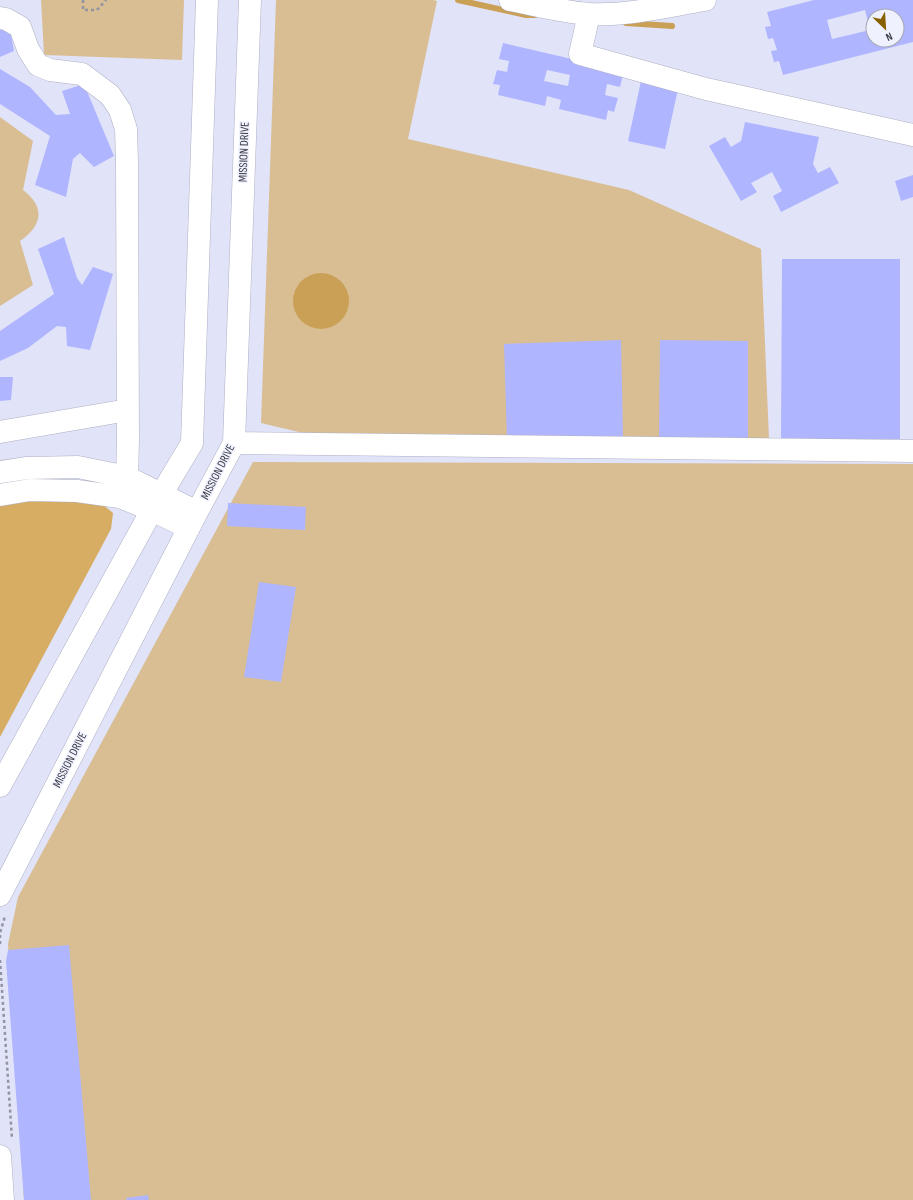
<svg xmlns="http://www.w3.org/2000/svg" width="913" height="1200" viewBox="0 0 913 1200" font-family="'Sofia Sans Condensed',sans-serif">
  <rect width="100%" height="100%" fill="#e1e3f8"/>
  <path fill="#d9be93" d="M41,0H184L182,60L44,55Z
    M276,0H433L437,1L408,139L629,190L761,249L769,439L303,433L261,423Z
    M0,117L33,141L23,190C46,207 42,226 20,241L33,285L0,306Z
    M253,462L913,464V1200H24L8,944L18,897Z"/>
  <path fill="#d7ac63" d="M0,496L101,503L113,513L111,529L0,737Z"/>
  <path fill="#caa057" d="M293 301a28 28 0 1 1 56 0a28 28 0 1 1-56 0Z"/>
  <g fill="none" stroke-linecap="round" stroke-linejoin="round">
    <path stroke="#caa057" stroke-width="6" d="M458,0L526,15H535
      M626,23L672,26"/>
  </g>
  <path fill="#b0b5ff" fill-rule="evenodd" d="M814,0H913V42L783,75L779,61L774,62L771,51L777,50L773,38L768,39L765,27L771,26L767,12ZM865,10L870,30L832,39L827,20ZM873,16H897V40H873Z
    M10,28L14,51L0,57V29Z
    M503,43L624,71L620,87L607,84L605,95L618,98L614,112L608,110L606,120L559,109L561,100L547,96L545,106L498,95L500,85L493,84L497,70L507,72L509,61L499,59ZM547,70L570,75L568,86L544,81Z
    M0,69L30,87L56,115L70,114L62,91L84,84L114,156L94,167L80,153L73,159L66,197L35,185L50,136L0,104Z
    M641,81L678,89L665,149L628,141Z
    M745,122L819,137L813,164L818,173L830,167L839,183L781,212L773,196L782,191L772,172L751,183L757,192L741,201L709,146L725,137L731,147L741,141Z
    M913,175V197L901,201L895,181Z
    M64,237L77,278L82,285L93,267L113,274L90,350L67,346L66,327L57,326L28,348L0,361V331L54,294L38,249Z
    M782,259H900V439H781Z
    M621,340L623,436L507,440L504,344Z
    M660,340L748,341V438H659Z
    M0,377H13L11,400L0,401Z
    M228,503L306,507L305,530L227,526Z
    M259,582L296,587L281,682L244,677Z
    M69,945L91,1200H24L6,961L8,950Z
    M148,1195L149,1200H127L126,1198Z"/>
  <g fill="none" stroke-linecap="round" stroke-linejoin="round">
    <g stroke="#aeb0c4" stroke-width="23">
      <path id="minor" d="M510,0C536,5 562,12 589,14C628,16 667,6 705,0
        M589,14L580,54L706,89L913,135
        M0,18L6,19L20,27L28,49L38,65L50,70L82,74L110,95L120,110L126,129L127,161L128,441L127,477
        M0,432L128,410
        M234,443L913,451
        M0,472L27,468L78,467L127,477L197,512
        M0,495L30,490L77,491L120,497L152,510L189,528
        M0,786L152,510L192,443L207,0
        M0,895L197,512L234,443L250,0
        M0,1156L3,1200"/>
    </g>
    <path stroke="#9193a1" stroke-width="2.5" stroke-dasharray="3 3" stroke-linecap="butt" d="M83,0V10H97L106,0
      M0,944V933L5,916
      M0,960L12,1139"/>
    <use href="#minor" stroke="#fff" stroke-width="22"/>
  </g>
  <g text-anchor="middle" dominant-baseline="central" stroke-width="3" stroke-linejoin="round" paint-order="stroke">
    <g font-size="12" fill="#3a3b43" stroke="#eff1fe">
      <text transform="translate(244 152) rotate(-88)">MISSION DRIVE</text>
      <text transform="translate(218 472) rotate(-63)">MISSION DRIVE</text>
      <text transform="translate(70 760) rotate(-63)">MISSION DRIVE</text>
    </g>
  </g>
  <g transform="translate(885 28) rotate(155)"><circle r="19" fill="#eff1fe" stroke="#a7a8b3"/>
  <path d="M0-3L7 15L0 10L-7 15Z" fill="#886000"/>
  <text y="-6" font-size="11" font-weight="bold" text-anchor="middle" fill="#3a3b43">N</text>
  </g>
</svg>
